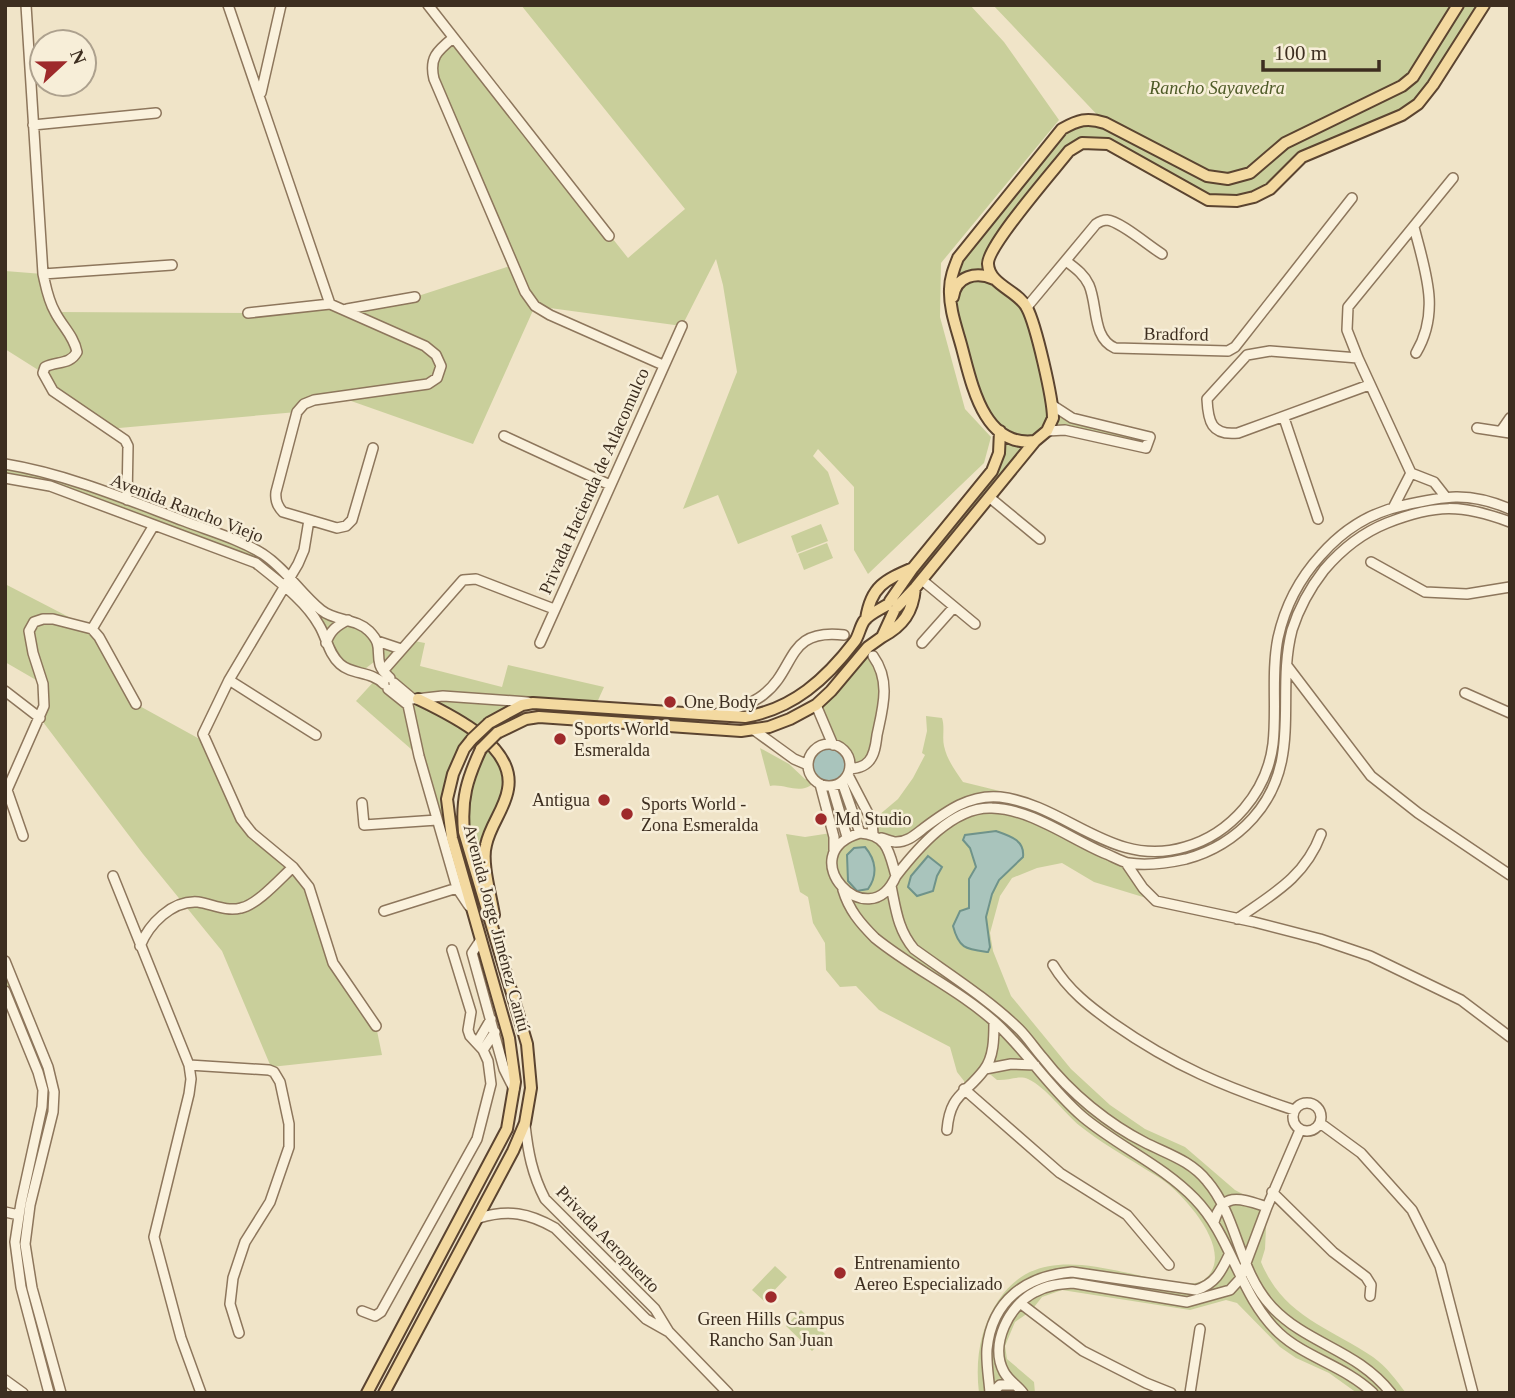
<svg xmlns="http://www.w3.org/2000/svg" width="1515" height="1398" viewBox="0 0 1515 1398" font-family="'Times New Roman',serif">
  <rect width="100%" height="100%" fill="#f0e4c8"/>
  <path fill="#c9cf9b" d="M521,5H970L1004,42L1059,120L941,263L940,317L965,409L991,437L984,463L868,574L854,550V487L818,449L813,456L828,472L839,504L738,544L718,495L683,509L737,372L723,285L716,259L682,326L535,306L473,444L337,396L314,400L297,412L108,429L53,391L43,373L5,349V271L43,274L55,312L248,313L330,304L345,309L415,297L513,265L431,67L453,38L628,258L685,209Z
    M993,5H1484L1418,104L1319,148L1270,189L1223,202L1095,142L1069,151L988,264L1025,304L1059,411L1150,437L1146,448L1047,431L900,604L893,597L992,471L1001,437L985,415L951,307L958,258L1062,129L1104,122Z
    M5,466L38,471L254,549L320,609L360,624L377,641L401,649L409,640L425,643L420,666L502,687L508,665L604,687L595,707L533,703L472,739L447,799L470,907L419,756L356,701L377,678L398,696L394,679L379,658L361,672L349,670L331,654L320,626L256,563L50,486L5,478Z
    M821,524L828,541L797,553L791,536Z
    M827,543L833,558L804,570L798,554Z
    M5,584L92,629L136,704L205,742L241,819L303,878L328,950L376,1026L382,1055L271,1067L222,951L143,854L40,718L43,684L5,662Z
    M873,656L883,677L874,751L860,767L850,769L846,753L836,745L816,705L855,660Z
    M926,716L942,718C945,727 942,737 944,746C947,760 955,770 963,782L1012,794L1032,806L1009,798L965,801L909,839L882,838L896,876L915,852L967,813L1014,812L1126,863L1156,901L1094,882L1062,863L1037,868L1012,878L1000,896L990,933L993,951L1011,996L1071,1069L1110,1105L1145,1129L1185,1147L1235,1190L1267,1207L1265,1249L1261,1262C1284,1317 1329,1327 1373,1357C1387,1367 1396,1380 1406,1393H1357L1329,1373L1296,1358L1280,1347L1237,1303L1226,1300L1190,1310L1062,1290L1042,1297L1031,1311L1015,1322L1005,1346L1007,1359L1034,1382L1035,1393H979C975,1360 980,1328 998,1301C1039,1237 1116,1275 1175,1282C1186,1283 1197,1286 1206,1278C1235,1252 1186,1197 1164,1181C1158,1176 1149,1172 1142,1167C1121,1154 1099,1141 1080,1126C1064,1113 1046,1087 1028,1079C1019,1075 1007,1081 997,1080L985,1070L964,1089V1081L957,1072L950,1047L879,1010L856,986L840,987L826,970L825,943L813,923L808,897L800,892L786,834L805,837L831,833L834,850L847,837L880,836L872,821L898,799L913,778L925,755L922,753L927,731Z
    M760,748L789,764L805,779L816,781C800,797 787,783 770,786Z
    M481,749L496,751L508,777L485,854L501,956L462,813Z
    M5,962L54,1092L25,1244L61,1393H49L15,1242L43,1090L5,991Z
    M775,1266L787,1277L764,1301L752,1290Z
    M801,1310L827,1336L812,1351L786,1326Z"/>
  <path fill="#a9c4bc" stroke="#6f938a" stroke-width="2" d="M808 765a21 21 0 1 1 42 0a21 21 0 1 1-42 0Z
    M996,831C1010,836 1025,840 1023,857L999,880L992,894L986,917L990,947L988,952C966,949 959,949 953,926L960,911L969,908V879L976,867L970,848L963,840L965,835Z
    M865,847C876,860 878,875 868,889L857,891L848,881L847,855L854,848Z
    M928,856L942,867L937,876L933,891L917,896L908,887L911,876Z"/>
  <g fill="none" stroke-linecap="round" stroke-linejoin="round">
    <g stroke="#8d765c" stroke-width="12">
      <path id="minor" d="M26,5L43,274C46,287 48,300 55,312C62,326 74,336 77,352C70,365 57,361 45,367L43,373L53,391L125,440L128,446L127,500
        M228,5L330,304L425,346L436,355L441,366L437,378L428,384L314,400L304,404L297,412L276,492C275,500 277,506 283,512L337,528L346,526L352,520L373,448
        M428,5L609,236
        M453,38C437,51 429,58 434,79L525,292L535,306L550,315L663,365
        M261,93L281,5
        M33,125L156,113
        M1414,227C1425,271 1441,311 1416,353
        M1066,261C1075,268 1084,274 1089,285C1098,306 1092,338 1115,348L1228,351L1235,347L1352,198
        M43,274L172,265
        M1027,307L1096,224C1099,222 1102,220 1107,220C1120,221 1149,246 1162,254
        M347,309L415,297
        M248,313L330,304
        M1358,358L1347,330L1348,307L1453,178
        M1369,385L1238,433C1211,436 1208,421 1207,399L1247,355L1270,351L1358,358L1411,473L1434,482L1445,496
        M1284,418L1318,519
        M1477,428L1510,433
        M1047,431L1065,430L1146,448L1150,437L1072,418L1052,405
        M1501,431L1510,418
        M504,436L610,485
        M5,464C66,474 126,499 184,521C210,531 239,539 263,554C286,569 300,593 321,610C336,622 356,618 369,631C383,645 376,651 380,665C382,671 386,674 390,678
        M5,478L50,486L256,563C278,581 305,600 319,625C327,638 328,653 340,664C352,675 371,671 384,684
        M989,497L1040,539
        M1393,508L1411,473
        M309,520L304,550L298,564L229,680L203,734L241,819L252,833L293,867L309,887L333,963L376,1026
        M1371,562L1425,592L1467,594L1510,587
        M922,580L975,624
        M92,629L154,525
        M92,629L99,637L136,704
        M377,641L401,649
        M326,643C330,631 336,626 348,620
        M540,643L682,326
        M922,643L954,607
        M1288,667L1371,776L1418,813L1510,875
        M383,671L463,580L476,579L554,609
        M229,680L316,735
        M394,683L413,699
        M388,689L408,705L419,756L457,888L469,906
        M5,691L40,718
        M1465,693L1510,713
        M416,699L443,696L528,702
        M816,705L833,745
        M718,713C733,709 750,705 763,695C797,669 785,628 844,635
        M754,730L794,759L808,765
        M808 765a21 21 0 1 1 42 0a21 21 0 1 1-42 0Z
        M850,769C857,768 864,767 869,761C875,754 876,743 877,735C883,707 891,681 873,656
        M848,775L872,821L873,834
        M842,782L860,833
        M820,784L834,837V850
        M832,786L847,837
        M362,803L364,825L437,820
        M860,833C888,835 889,852 896,876C869,939 790,854 860,833Z
        M23,836L7,790L44,706L43,684L33,653L29,631L34,622L43,619H53L92,629
        M881,838C886,839 892,842 896,842C908,842 916,834 924,828C947,811 970,794 1000,797C1067,805 1112,869 1185,847C1231,834 1267,792 1273,744C1277,709 1271,673 1278,638C1285,606 1299,579 1321,555C1342,531 1370,513 1401,506C1444,496 1468,491 1510,509
        M1126,863L1143,888L1156,901L1254,922L1320,939L1370,956L1461,1000L1510,1037
        M113,876L189,1065L191,1079L189,1094L154,1237L181,1338L201,1393
        M896,876C917,849 953,806 992,808C1031,809 1069,838 1104,853C1112,856 1120,861 1128,863C1147,866 1168,863 1186,859C1212,852 1235,838 1253,818C1304,761 1275,695 1292,630C1299,608 1310,588 1324,570C1341,550 1362,533 1387,523C1436,504 1461,504 1510,522
        M891,886C896,910 898,930 914,949C950,975 988,999 1019,1029C1028,1038 1035,1049 1043,1058C1057,1076 1074,1093 1091,1107C1107,1120 1126,1133 1144,1142C1167,1154 1190,1160 1207,1181C1238,1217 1238,1271 1272,1307C1308,1345 1356,1349 1391,1393
        M843,890C849,910 860,923 875,938C913,969 960,990 997,1024C1028,1053 1051,1090 1083,1117C1119,1147 1162,1165 1195,1199C1232,1237 1239,1295 1279,1333C1306,1358 1345,1366 1373,1393
        M384,911L457,888
        M1237,919C1273,894 1305,877 1321,834
        M480,941L472,953L504,1069L514,1089
        M140,946C149,924 172,900 198,902C212,904 226,912 241,908C257,905 280,879 293,867
        M5,961L48,1067L54,1092L53,1112L30,1205L25,1244L32,1288L61,1393
        M1053,965C1068,990 1090,1007 1114,1024C1174,1066 1225,1087 1294,1110
        M5,991L38,1072L43,1090L42,1107L21,1203L15,1242L21,1287L49,1393
        M477,1043L491,1019
        M483,1050L495,1032
        M189,1065L269,1070L274,1072L280,1082L289,1124V1147L270,1202L245,1242L233,1278L230,1304L239,1333
        M985,1069L1011,1064L1035,1065
        M964,1089L1060,1173L1127,1215L1169,1265
        M1293 1117a14 14 0 1 1 28 0a14 14 0 1 1-28 0Z
        M1320,1123L1361,1153L1412,1210L1440,1266L1473,1393
        M525,1125C528,1152 532,1174 545,1199L655,1309L669,1332L728,1393
        M947,1130C950,1094 965,1095 984,1070C994,1057 994,1038 994,1022
        M1272,1192L1333,1252L1366,1277L1371,1285L1370,1296
        M1267,1207L1300,1130
        M5,1212L19,1215
        M479,1218C508,1209 529,1213 555,1228L646,1319L669,1332
        M1020,1303L1083,1351L1146,1383L1171,1393
        M362,1311L375,1316L381,1312L477,1139L491,1084L488,1061L483,1050L470,1036L468,1030L471,1012L452,950
        M5,1380L23,1393
        M990,1393C989,1379 986,1363 987,1349C992,1300 1026,1276 1072,1272L1196,1290C1215,1284 1221,1272 1229,1255
        M992,1393L1000,1385H1013
        M1023,1393C1017,1385 1009,1381 1004,1372C989,1345 1009,1305 1035,1292C1047,1285 1060,1284 1073,1283L1187,1302L1230,1290L1240,1279L1267,1207C1242,1199 1223,1190 1214,1222
        M1190,1393L1200,1329"/>
    </g>
    <g stroke="#5b4430" stroke-width="14">
      <path id="major" d="M953,297C956,276 976,271 994,279
        M1035,441C984,448 972,385 962,348C957,329 949,309 950,289C950,278 954,268 958,258L1062,129C1078,120 1087,117 1105,123L1207,176L1228,179L1250,173L1285,143L1402,86L1413,77L1458,5
        M890,601L913,568L992,471L999,453L1000,431
        M897,607L915,588L1035,441L1047,431L1053,418C1053,399 1036,325 1027,308C1019,291 989,285 988,264C987,246 1055,169 1069,151L1082,143L1108,144L1208,200L1237,201L1254,197L1270,189L1302,157L1402,115L1418,104L1433,85L1484,5
        M866,619C871,586 885,580 913,568
        M882,637C903,626 913,612 915,588
        M418,699C449,714 516,745 508,789C505,809 490,825 486,845C481,862 491,896 494,915
        M489,723L522,705L533,703L745,717C793,709 826,679 855,641C859,635 860,627 864,621C869,614 879,610 887,605
        M497,733L526,719L539,717L741,731L769,727L790,719L816,705L831,691L868,647L882,637L894,611
        M367,1393L507,1129L515,1082L509,1038L452,838L447,799L453,774L464,749L472,739
        M384,1393L513,1151L525,1123L531,1088L527,1044L464,832C461,799 467,779 481,749"/>
    </g>
    <use href="#minor" stroke="#faf1dc" stroke-width="9"/>
    <use href="#major" stroke="#f3d9a0" stroke-width="10"/>
    <g stroke="#5b4430" stroke-width="14" stroke-linecap="butt">
      <path id="major-bridge" d="M472,739L489,723
        M481,749L497,733"/>
    </g>
    <use href="#major-bridge" stroke="#f3d9a0" stroke-width="10"/>
  </g>
  <g fill="#9e2a2b" stroke="#f7eed8" stroke-width="2.5">
    <circle cx="670" cy="702" r="7"/>
    <circle cx="560" cy="739" r="7"/>
    <circle cx="604" cy="800" r="7"/>
    <circle cx="627" cy="814" r="7"/>
    <circle cx="821" cy="819" r="7"/>
    <circle cx="840" cy="1273" r="7"/>
    <circle cx="771" cy="1297" r="7"/>
  </g>
  <g text-anchor="middle" dominant-baseline="central" stroke-width="5" stroke-linejoin="round" paint-order="stroke">
    <g font-size="18" font-style="italic" fill="#4d5a26" stroke="#f7eed8">
      <text x="1217" y="88">Rancho Sayavedra</text>
    </g>
    <g font-size="18" fill="#3d2e20" stroke="#f7eed8">
      <text transform="translate(1176 334) rotate(1)">Bradford</text>
      <text transform="translate(594 481) rotate(-66)">Privada Hacienda de Atlacomulco</text>
      <text transform="translate(187 508) rotate(21)">Avenida Rancho Viejo</text>
      <text transform="translate(497 928) rotate(75)">Avenida Jorge Jiménez Cantú</text>
      <text transform="translate(608 1239) rotate(46)">Privada Aeropuerto</text>
    </g>
    <g font-size="18" fill="#3d2e20" stroke="#f7eed8" text-anchor="start">
      <text x="684" y="702">One Body</text>
      <text x="574" y="729">Sports World<tspan x="574" dy="21">Esmeralda</tspan></text>
      <text x="590" y="800" text-anchor="end">Antigua</text>
      <text x="641" y="804">Sports World -<tspan x="641" dy="21">Zona Esmeralda</tspan></text>
      <text x="835" y="819">Md Studio</text>
      <text x="854" y="1263">Entrenamiento<tspan x="854" dy="21">Aereo Especializado</tspan></text>
      <text x="771" y="1319" text-anchor="middle">Green Hills Campus<tspan x="771" dy="21">Rancho San Juan</tspan></text>
    </g>
  </g>
  <rect width="1515" height="1398" fill="none" stroke="#3d2e20" stroke-width="14"/>
  <g transform="translate(63 63) rotate(68)"><circle r="33" fill="#f7eed8" stroke="#ada18e" stroke-width="2"/>
  <path d="M0-5L12 26L0 18L-12 26Z" fill="#9e2a2b"/>
  <text y="-10" font-size="19" font-weight="bold" text-anchor="middle" fill="#3d2e20">N</text>
  </g>
  <path d="M1263 60v10h116v-10" fill="none" stroke="#3d2e20" stroke-width="3.5"/>
  <text x="1274" y="60" font-size="21" fill="#3d2e20" stroke="#f7eed8" stroke-width="5" paint-order="stroke">100 m</text>
</svg>
